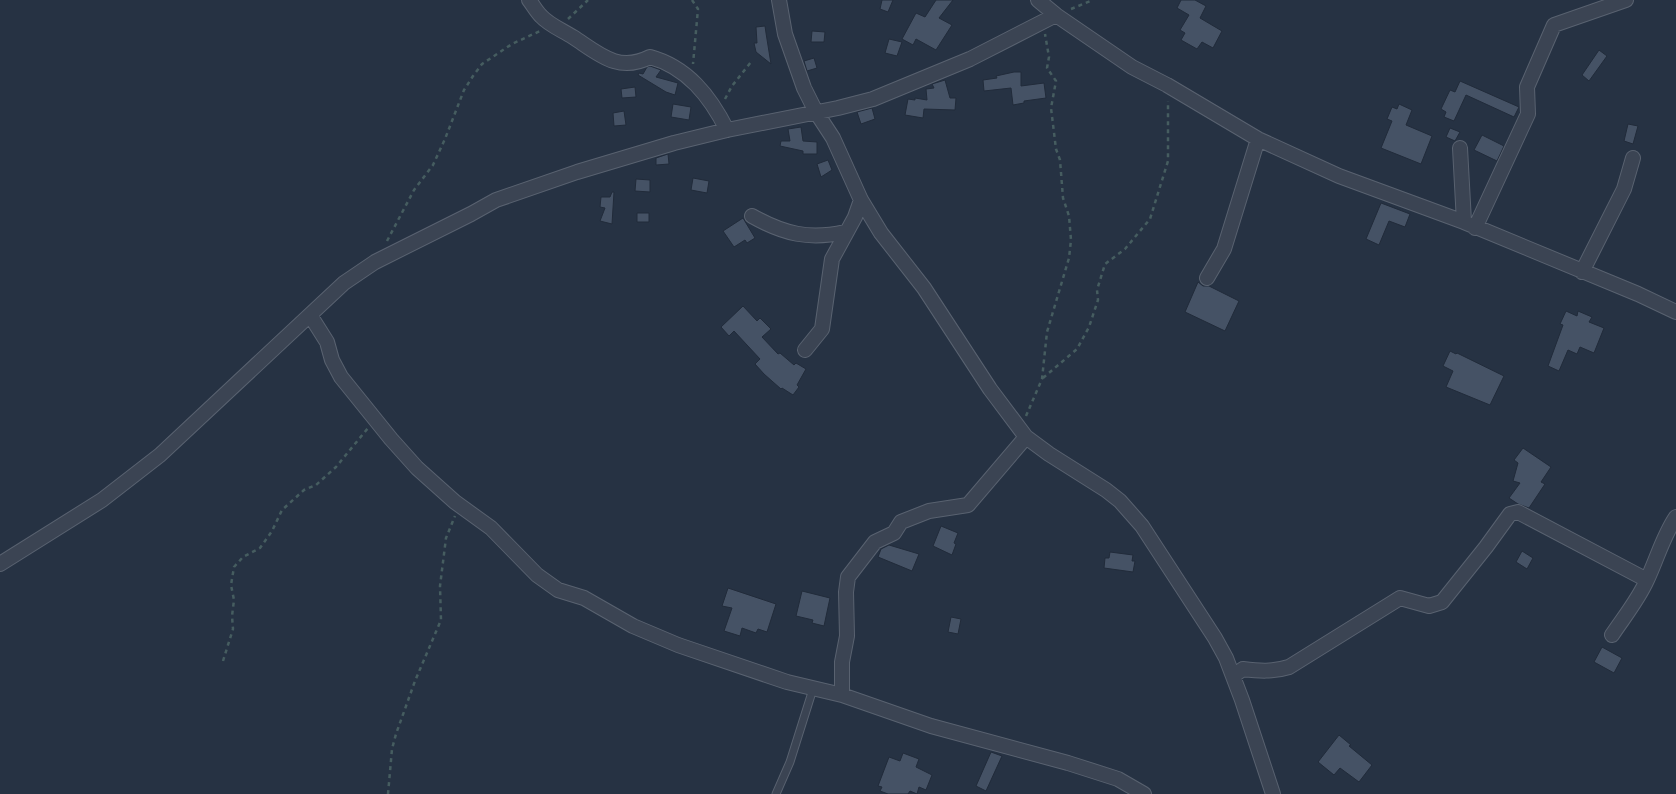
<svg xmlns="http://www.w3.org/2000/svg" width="1676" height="794" viewBox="0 0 1676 794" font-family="Raleway,sans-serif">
  <rect width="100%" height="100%" fill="#263243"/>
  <path fill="#455265" stroke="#212b3a" d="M882,0H893L888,12L880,9Z
    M936,0H953L939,18L952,25L936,50L916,39L913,45L902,39L916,13L925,17Z
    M1181,0H1195L1206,6L1200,18L1222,31L1213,48L1202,42L1197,49L1181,40L1185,33L1180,30L1189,15L1177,8Z
    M765,26L766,33L771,64L756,52L754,43H757L756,27Z
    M812,31L825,32L824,42H811Z
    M889,39L902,42L897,56L885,53Z
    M1599,50L1607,56L1589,81L1582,75Z
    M814,58L817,68L807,71L804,61Z
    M650,66L661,70L656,77L678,83L675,95L666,92L638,75L639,73L643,74L647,67Z
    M1014,72H1021V86L1044,83L1046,98L1024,101V103L1013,105L1011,88L984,91L983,80L997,78L996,76Z
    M945,80L950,98H956L955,110L924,109L923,118L905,115L908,99L915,100V98L927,100L926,89L934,88L932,84Z
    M1460,81L1519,107L1514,117L1466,95L1454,121L1444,117L1446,112L1441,109L1450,90L1455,92Z
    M635,87L636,97L622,98L621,89Z
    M673,104L691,107L689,120L671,117Z
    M1399,104L1412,110L1406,125L1432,136L1421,164L1381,148L1392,121L1387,119L1392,107L1397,109Z
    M872,108L875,119L861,124L857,112Z
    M624,111L626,125L614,126L613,113Z
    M1628,124L1638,126L1633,144L1624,141Z
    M801,127L803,141L817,142V154H803V151L780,146L781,141H790L788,129Z
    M1450,128L1460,132L1455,141L1446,137Z
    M1482,135L1504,146L1497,161L1474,150Z
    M668,154L669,164L656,165V158Z
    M828,160L832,170L821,177L817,164Z
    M693,178L709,181L707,193L691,190Z
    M636,179L650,180V192L635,191Z
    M612,192H614L612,224L600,221L605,208L600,207L601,197H610Z
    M1381,203L1410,214L1405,227L1389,221L1379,245L1366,239Z
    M637,213H649V222H637Z
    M743,218L755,238L747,243L745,240L734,247L723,231Z
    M1198,282L1203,286H1209L1239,301L1225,331L1185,312Z
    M743,306L757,321L760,318L771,329L762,337L778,354L780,353L794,365L796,363L806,369L797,385L799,387L793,395L782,388L781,389L764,374L755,364L760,359L734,331L729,336L721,327Z
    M1566,311L1577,316L1578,311L1592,317L1589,322L1604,328L1594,353L1580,347L1577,354L1568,350L1559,371L1548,366L1563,325L1560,324Z
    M1450,351L1456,354L1457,353L1504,376L1490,405L1446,387L1453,371L1443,366Z
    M1523,448L1551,467L1541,482L1545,484L1529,508L1518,504L1509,498L1520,483L1513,481L1518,463L1514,460Z
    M941,526L958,533L954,543L956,544L952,555L933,546Z
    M889,545L919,554L912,571L878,557L881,549Z
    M1522,551L1533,558L1527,569L1516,562Z
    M1110,552L1133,555L1132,561H1135L1133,572L1104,568L1105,558H1109Z
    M728,588L776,604L767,632L758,629L756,633L742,628L740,636L724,631L732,608L722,606Z
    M802,591L830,598L824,626L812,623L813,620L796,616Z
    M951,617L961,619L958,634L948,632Z
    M1602,647L1622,658L1614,673L1594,662Z
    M1339,735L1351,745L1349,746L1372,765L1359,782L1340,768L1334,775L1318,762Z
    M991,752L1002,756L986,791L976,786Z
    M903,753L919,759L916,767L932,775L926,790L919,787L917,794L910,791L908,794H888L880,791L882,787L878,786L889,757L900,761Z"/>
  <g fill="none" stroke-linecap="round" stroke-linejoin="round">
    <g stroke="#596270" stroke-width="9">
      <path id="service" d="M776,794L790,762L813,689"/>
    </g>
    <g stroke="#596270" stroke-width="16">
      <path id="minor" d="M529,0C533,5 536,11 541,16C549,25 562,30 573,37C599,54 618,73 650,57C687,67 710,96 727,130
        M779,0L785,34L804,88L816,112L833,138L861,200L881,233L924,288L990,389L1026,437L1049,454L1106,490L1120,501L1142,526L1215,638L1226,658L1242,700L1273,794
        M1038,0L1056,15L1132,67L1167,85L1258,139L1339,176L1464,222L1638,294L1676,312
        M1460,148L1464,222
        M752,216C784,234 809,240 845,232
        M1475,228L1528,114L1527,87L1554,25L1626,0
        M1582,272L1624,189L1633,158
        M1207,278L1224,249L1258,139
        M310,315L327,342L332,360L341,377L391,439L417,468L455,502L491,528L537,575L558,590L584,598L633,626L678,645L787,682L842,695L931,726L1068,763L1118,779L1144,794
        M805,350L822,329L832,259L855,217L861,200
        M0,564L102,500L160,455L344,283L375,262L471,214L496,200L577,172L674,143L727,130L838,108L873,99L970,59L1056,15
        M1612,635C1624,617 1638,600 1647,580C1657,559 1663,536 1676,517
        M1233,676L1243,669C1259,671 1273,672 1289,667L1400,598L1429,606L1442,602L1486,547L1510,514L1518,512L1647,580
        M842,695V662L847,636L846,592L848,577L875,542L894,533L901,522L929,511L968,505L1026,437"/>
    </g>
    <path stroke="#465d60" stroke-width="2.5" stroke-dasharray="4 4" stroke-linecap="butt" d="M692,0L698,9L693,64
      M1071,9L1093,0
      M568,19L588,0
      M725,99L732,86L751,62
      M387,241L414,190L433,165L445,139L464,90L473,76L482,64L512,44L540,31
      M1043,378L1077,349L1089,327L1098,300L1097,290L1105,264L1125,249L1150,219L1168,161V101
      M1026,416L1042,379L1047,332L1069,258L1071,240L1069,216L1063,198L1060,160L1056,149L1051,108L1056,81L1047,68L1049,57L1045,34
      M223,661L233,629L232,616L234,600L231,585L234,567L243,557L260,548L272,531L282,510L304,490L316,485L336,467L368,428
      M388,794L392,749L396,734L415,681L441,620L440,586L446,538L455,516"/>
    <use href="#service" stroke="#3b4453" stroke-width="7"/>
    <use href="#minor" stroke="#3b4453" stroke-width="14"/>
  </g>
</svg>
